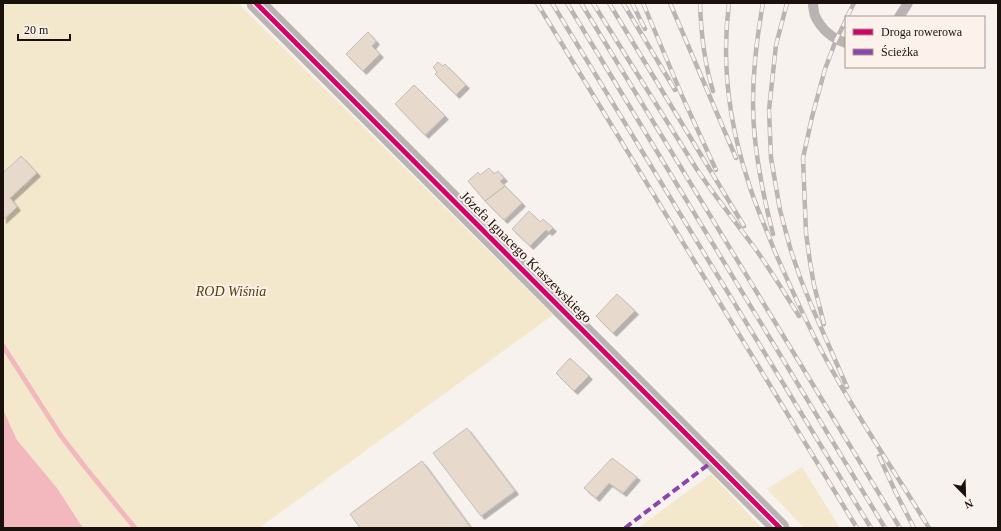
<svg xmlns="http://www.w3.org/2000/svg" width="1001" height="531" font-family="'Times New Roman',serif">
<defs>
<filter id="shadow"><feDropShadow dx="3.5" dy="3.5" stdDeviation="0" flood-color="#0004"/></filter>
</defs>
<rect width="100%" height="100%" fill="#f8f2ef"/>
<path fill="#f4e8cc" d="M 3,3 L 238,3 L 553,315 L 259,528 L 83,528 L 57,488 L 17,440 L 3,409 Z
M 802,467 L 840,528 L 804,528 L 767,489 Z
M 711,474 L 762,528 L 638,528 Z"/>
<path fill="#f2b8be" d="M 3,409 L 17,440 L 57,488 L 83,528 L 3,528 Z"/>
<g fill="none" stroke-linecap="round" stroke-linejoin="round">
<path stroke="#f2b8be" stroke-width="5" d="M 3,346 L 61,436 L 85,467 L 135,528"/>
</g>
<path fill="#e7dacd" stroke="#c4beb9" filter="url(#shadow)" d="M 368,32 L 376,41 L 372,46 L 380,54 L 363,71 L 346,54 Z
M 438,62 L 443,66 L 445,64 L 466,85 L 456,95 L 435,74 L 437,72 L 433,67 Z
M 414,85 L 445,116 L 425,135 L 395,104 Z
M 21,156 L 37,173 L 10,198 L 17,207 L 3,220 L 3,173 Z
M 489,168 L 494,174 L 498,171 L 504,178 L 500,181 L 505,186 L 485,201 L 468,181 L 478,172 L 480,175 Z
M 505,186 L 522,203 L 504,220 L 485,201 Z
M 529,211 L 540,222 L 543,219 L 553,228 L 549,232 L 546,230 L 530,246 L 512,229 Z
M 617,294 L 635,311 L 613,333 L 596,316 Z
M 570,358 L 589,376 L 574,391 L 556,373 Z
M 467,428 L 515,491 L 481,516 L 433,453 Z
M 612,458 L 637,477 L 623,493 L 609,483 L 596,498 L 584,488 Z
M 422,461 L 471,528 L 360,528 L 350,514 Z"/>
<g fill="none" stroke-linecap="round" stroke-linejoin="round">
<path stroke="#b9b4b3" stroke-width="10" d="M 813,3 C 813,7 814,12 815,16 C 822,30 831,38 846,43
M 899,17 L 908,3"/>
<path stroke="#b9b4b3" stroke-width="19" d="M 256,3 L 780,528"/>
<defs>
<path id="rail" d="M 537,3 L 857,528
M 552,3 L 871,528
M 567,3 L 885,528
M 581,3 L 900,528
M 593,3 L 696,168 C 714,195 734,220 754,247 C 770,269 784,292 799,316
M 609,3 L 744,226
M 623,3 L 675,90
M 632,3 L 645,29
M 643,3 L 683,98 L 716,170
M 670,3 L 736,158
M 700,3 C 701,33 704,62 713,91
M 729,3 C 721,65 729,123 748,181 C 755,205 766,228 775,252 C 795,297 815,342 840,384 C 868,433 900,480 929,528
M 763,3 C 757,36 753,69 753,103 C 753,147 762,191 773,234
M 787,3 L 776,45 L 769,110 L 771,158 L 780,210 L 791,251 L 801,280 L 812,307 L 847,387
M 847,17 L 854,3
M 824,324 L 814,285 L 810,262 L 806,233 L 803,158 L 812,117 L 825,69 L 836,40 L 846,20
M 879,456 L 896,493 L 914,528"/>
</defs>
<use href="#rail" stroke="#b9b5b3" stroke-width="4.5"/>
<use href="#rail" stroke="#fcf1eb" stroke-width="3" stroke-dasharray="9" stroke-linecap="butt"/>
<path stroke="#8e44ad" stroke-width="4" stroke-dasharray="8 4" stroke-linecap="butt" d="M 625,528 L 713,461"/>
<defs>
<path id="cycleway" d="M 256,3 L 780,528"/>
</defs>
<use href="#cycleway" stroke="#fcf1eb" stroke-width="8"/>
<use href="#cycleway" stroke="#d6006c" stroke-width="5"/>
</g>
<g text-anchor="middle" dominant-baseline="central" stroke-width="4" stroke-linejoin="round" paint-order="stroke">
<g font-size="14" fill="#1a110c" stroke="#fcf1eb">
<text transform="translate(526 257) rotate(45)">Józefa Ignacego Kraszewskiego</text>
</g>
<g font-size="14" font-style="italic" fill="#554205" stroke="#fcf1eb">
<text x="231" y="291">ROD Wiśnia</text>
</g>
</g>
<rect width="1001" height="531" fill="none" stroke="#1a110c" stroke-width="8"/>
<rect x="845" y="16" width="140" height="52" fill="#fcf1eb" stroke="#a29792"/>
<rect x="853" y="29" width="20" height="6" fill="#d6006c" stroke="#a29792"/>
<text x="881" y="36" font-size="12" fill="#1a110c">Droga rowerowa</text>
<rect x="853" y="49" width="20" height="6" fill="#8e44ad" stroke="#a29792"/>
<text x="881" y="56" font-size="12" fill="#1a110c">Ścieżka</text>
<g transform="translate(965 495) rotate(157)" stroke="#fcf1eb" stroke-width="3" paint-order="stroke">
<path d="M0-3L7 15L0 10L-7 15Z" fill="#1a110c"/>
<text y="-6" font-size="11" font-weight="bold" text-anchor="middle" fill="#1a110c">N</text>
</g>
<path d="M18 34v6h52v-6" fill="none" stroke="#1a110c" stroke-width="2"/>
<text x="24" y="34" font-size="12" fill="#1a110c" stroke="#fcf1eb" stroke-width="3" paint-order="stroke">20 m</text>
</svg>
